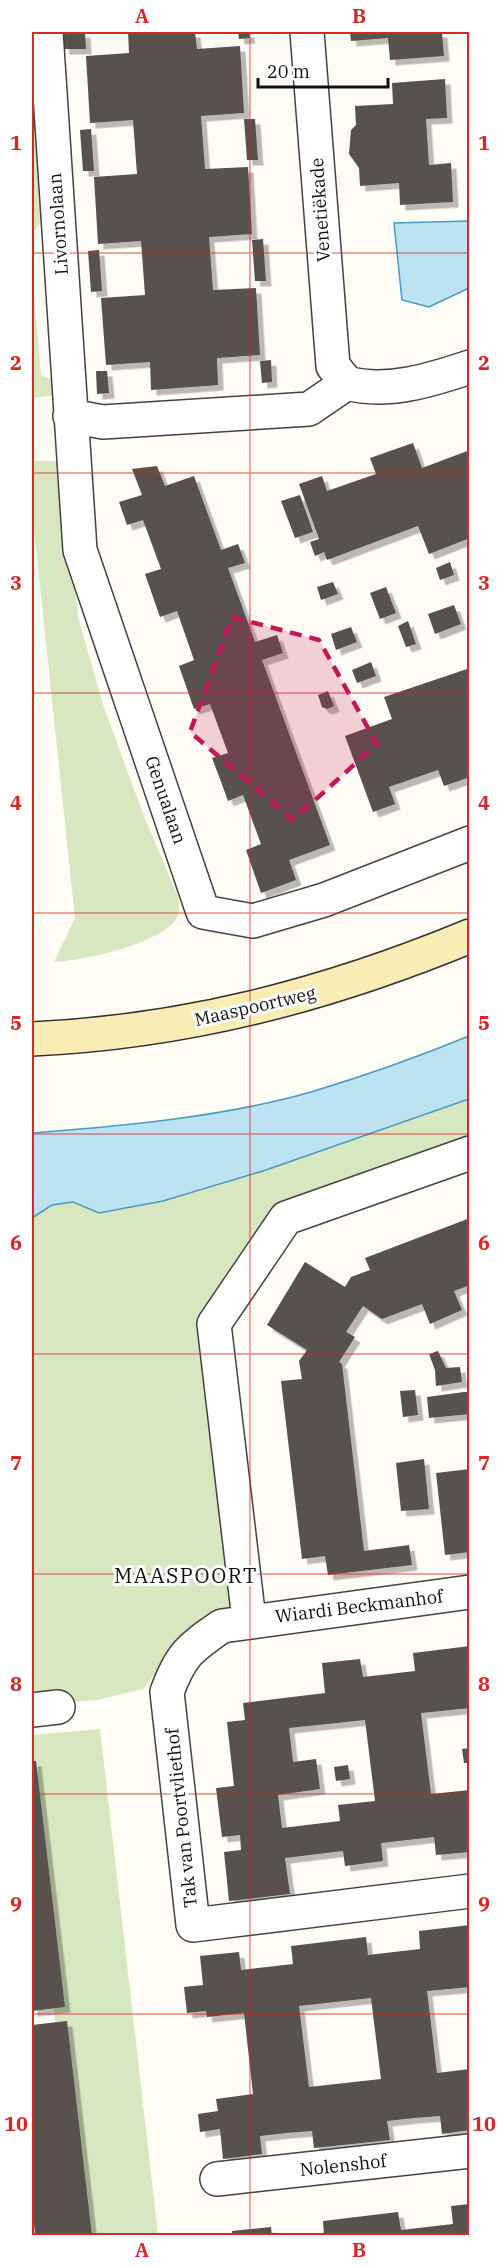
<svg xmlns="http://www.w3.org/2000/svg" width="501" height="2267" font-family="'IBM Plex Serif',serif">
<defs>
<filter id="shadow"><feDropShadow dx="5.5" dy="5.5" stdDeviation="0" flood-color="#0004"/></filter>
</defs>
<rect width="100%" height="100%" fill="#fefcf4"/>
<path fill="#d7e7bf" d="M 32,124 L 39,129 L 45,217 L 32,234 Z
M 32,271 L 41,375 L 54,381 L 55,395 L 32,398 Z
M 32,461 L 62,461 L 65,465 L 78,617 L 104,708 L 145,819 L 178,896 C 179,902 180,909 178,915 C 168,943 81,961 54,962 L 75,918 L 33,520 Z
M 469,1099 L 469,1141 L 336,1188 L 220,1292 L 244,1598 L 222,1615 L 187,1635 L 143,1689 L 97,1700 L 32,1705 L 32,1218 L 52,1205 L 73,1202 L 100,1213 L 163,1201 L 266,1170 Z
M 100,1729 L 158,2235 L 78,2235 L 32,1801 L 32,1735 Z"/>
<path fill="#bde2f2" stroke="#499bc4" stroke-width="1.5" d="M 469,221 L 469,288 L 429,307 L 402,300 L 394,223 Z
M 469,1036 L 469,1099 L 266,1170 L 163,1201 L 99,1213 L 73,1202 L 52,1205 L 32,1218 L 32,1133 C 123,1126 223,1117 311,1092 C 364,1076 418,1057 469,1036 Z"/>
<path fill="#58514d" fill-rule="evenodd" filter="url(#shadow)" d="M 62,32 L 85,32 L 86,49 L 64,49 Z
M 128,32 L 195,32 L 197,49 L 240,46 L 244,113 L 201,116 L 205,169 L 248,167 L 252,234 L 209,237 L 213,290 L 256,288 L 260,355 L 217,358 L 218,385 L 151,390 L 150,362 L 106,365 L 101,298 L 145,295 L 141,241 L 98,244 L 94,177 L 137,174 L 133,120 L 90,123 L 86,56 L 129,53 Z
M 238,32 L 249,32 L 250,38 L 239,39 Z
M 350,32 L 442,32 L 444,56 L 390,60 L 388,38 L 351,41 Z
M 445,79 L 447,118 L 426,119 L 429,165 L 451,163 L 453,202 L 400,205 L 399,183 L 360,186 L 359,168 L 349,154 L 351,130 L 356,125 L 355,106 L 393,104 L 392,83 Z
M 244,119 L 255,119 L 258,160 L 247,160 Z
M 91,129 L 94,171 L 83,171 L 80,130 Z
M 263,239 L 266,281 L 255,281 L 252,240 Z
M 99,250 L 102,291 L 91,292 L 88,251 Z
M 271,360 L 272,382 L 262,383 L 260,361 Z
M 96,371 L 107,371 L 109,393 L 97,394 Z
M 413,443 L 422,468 L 470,450 L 470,538 L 429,554 L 418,526 L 327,560 L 324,552 L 315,556 L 310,542 L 319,539 L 299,484 L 322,476 L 327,491 L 376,474 L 370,458 Z
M 157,466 L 165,486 L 194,476 L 221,550 L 238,544 L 245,563 L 228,568 L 255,642 L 277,635 L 283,653 L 262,660 L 330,845 L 289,860 L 296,880 L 261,893 L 246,850 L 261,844 L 243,795 L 228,801 L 220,779 L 212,758 L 228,753 L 210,704 L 194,709 L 179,666 L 194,660 L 177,611 L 160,617 L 145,574 L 161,569 L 143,520 L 127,525 L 119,502 L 142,495 L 132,469 Z
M 300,495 L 313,532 L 295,538 L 281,501 Z
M 450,562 L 454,575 L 440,580 L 436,568 Z
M 333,582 L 338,594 L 321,600 L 317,587 Z
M 386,587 L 396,613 L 380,619 L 370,593 Z
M 454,605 L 461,624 L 435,634 L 428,614 Z
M 408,621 L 416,644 L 406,647 L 398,626 Z
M 351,627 L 357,642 L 336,650 L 331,634 Z
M 371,662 L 376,676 L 357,683 L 352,670 Z
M 470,668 L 470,777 L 444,786 L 438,770 L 389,787 L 395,804 L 373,812 L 345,736 L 392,719 L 384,697 Z
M 328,691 L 334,706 L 327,709 L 322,707 L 318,695 Z
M 470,1218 L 470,1285 L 454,1291 L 462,1310 L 430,1324 L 422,1304 L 382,1319 L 363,1306 L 346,1332 L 355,1337 L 339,1362 L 342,1364 L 364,1551 L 409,1545 L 412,1565 L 328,1575 L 325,1556 L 302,1559 L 281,1381 L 302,1379 L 299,1361 L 307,1350 L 267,1325 L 305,1262 L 345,1287 L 351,1277 L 370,1270 L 365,1258 Z
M 438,1351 L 446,1368 L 460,1367 L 462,1382 L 436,1386 L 435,1370 L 429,1354 Z
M 415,1390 L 418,1415 L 403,1417 L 400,1391 Z
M 464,1392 L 470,1392 L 470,1414 L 429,1418 L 427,1397 Z
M 424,1459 L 429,1509 L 401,1511 L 396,1463 Z
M 470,1469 L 470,1552 L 445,1555 L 436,1473 Z
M 470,1646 L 470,1708 L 421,1713 L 431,1794 L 470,1790 L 470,1852 L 436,1855 L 434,1837 L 381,1843 L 383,1861 L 345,1866 L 343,1851 L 285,1858 L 290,1894 L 229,1901 L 224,1852 L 241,1850 L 240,1835 L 222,1837 L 216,1788 L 234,1786 L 227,1722 L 245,1720 L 243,1703 L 325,1693 L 322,1663 L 360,1659 L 363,1677 L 415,1671 L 413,1653 ZM 365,1720 L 375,1801 L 338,1805 L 340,1821 L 282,1828 L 278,1795 L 320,1789 L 316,1759 L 293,1762 L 289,1728 Z
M 470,1748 L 470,1763 L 464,1763 L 462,1749 Z
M 32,1761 L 36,1761 L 65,2007 L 32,2011 Z
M 348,1765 L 350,1779 L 336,1781 L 334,1767 Z
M 470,1925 L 470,1987 L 427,1991 L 437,2073 L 470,2069 L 470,2130 L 442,2134 L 440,2116 L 414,2118 L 387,2121 L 390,2140 L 314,2148 L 312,2131 L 286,2133 L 260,2136 L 262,2154 L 223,2159 L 220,2129 L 200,2132 L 198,2114 L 218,2111 L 216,2099 L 253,2094 L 244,2013 L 207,2017 L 206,2011 L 187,2013 L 184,1987 L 203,1985 L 200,1956 L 239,1952 L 241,1970 L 293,1964 L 291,1946 L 366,1937 L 368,1955 L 420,1949 L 419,1931 ZM 371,1998 L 381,2079 L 309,2087 L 299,2006 Z
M 67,2021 L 92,2236 L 35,2236 L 32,2200 L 32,2025 Z
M 470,2204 L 470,2236 L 324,2236 L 323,2221 L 398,2212 L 401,2230 L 453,2224 L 451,2206 Z
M 271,2227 L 272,2236 L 232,2236 L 232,2231 Z"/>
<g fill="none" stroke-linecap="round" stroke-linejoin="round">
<defs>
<path id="street" d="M 46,32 L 80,550 L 203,912 L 253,921 L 324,900 L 470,843
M 307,32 L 333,366 L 347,383 C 387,394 431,380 470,367
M 70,416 L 103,422 L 309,409 L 347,383
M 470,1592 L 222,1626 C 190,1648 181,1654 167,1692 L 193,1925 L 470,1891
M 249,1620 L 214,1324 L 286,1218 L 470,1153
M 32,1710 L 58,1707
M 217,2179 L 470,2151"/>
<path id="secondary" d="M 32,1039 C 186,1032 327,995 470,936"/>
</defs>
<use href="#street" stroke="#434343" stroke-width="36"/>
<use href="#secondary" stroke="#323232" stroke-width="36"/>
<use href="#street" stroke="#fff" stroke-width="33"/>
<use href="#secondary" stroke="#f9edb5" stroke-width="33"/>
</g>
<path fill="#c2185b" fill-opacity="0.2" stroke="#c2185b" stroke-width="4.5" stroke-dasharray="12 8" stroke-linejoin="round" d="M 232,617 L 319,640 L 377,744 L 293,820 L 190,732 Z"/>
<path fill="none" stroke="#d62828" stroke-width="1.5" stroke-opacity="0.55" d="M 250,32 L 250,2236M 32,253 L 470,253M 32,473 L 470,473M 32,693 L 470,693M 32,913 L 470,913M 32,1134 L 470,1134M 32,1354 L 470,1354M 32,1574 L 470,1574M 32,1794 L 470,1794M 32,2014 L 470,2014"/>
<g text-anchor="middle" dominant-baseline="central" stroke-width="6" stroke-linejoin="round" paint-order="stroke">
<g font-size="18" fill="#101010" stroke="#fff">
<text transform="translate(320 210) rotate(-94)">Venetiëkade</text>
<text transform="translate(58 224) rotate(-94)">Livornolaan</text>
<text transform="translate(166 800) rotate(71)">Genualaan</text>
<text transform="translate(255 1006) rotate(-13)">Maaspoortweg</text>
<text transform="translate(359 1606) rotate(-7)">Wiardi Beckmanhof</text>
<text transform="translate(181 1818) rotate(-96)">Tak van Poortvliethof</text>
<text transform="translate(343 2165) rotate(-6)">Nolenshof</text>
</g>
<g font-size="21" letter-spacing="1.5" fill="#101010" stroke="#fff">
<text x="186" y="1575">MAASPOORT</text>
</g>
</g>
<rect width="501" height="2267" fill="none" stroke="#ffffff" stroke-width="66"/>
<path d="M258 78v9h130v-9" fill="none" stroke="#101010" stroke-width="3"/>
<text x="267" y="78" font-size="18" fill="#101010" stroke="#ffffff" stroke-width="4.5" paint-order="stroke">20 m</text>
<rect x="33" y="33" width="435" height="2201" fill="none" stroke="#d62828" stroke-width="2"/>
<g font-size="20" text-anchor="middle" font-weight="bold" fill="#d62828">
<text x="142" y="23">A</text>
<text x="359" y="23">B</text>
<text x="16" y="150">1</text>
<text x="484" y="150">1</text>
<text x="16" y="370">2</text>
<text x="484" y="370">2</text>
<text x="16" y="590">3</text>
<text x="484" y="590">3</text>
<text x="16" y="810">4</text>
<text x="484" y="810">4</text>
<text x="16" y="1030">5</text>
<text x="484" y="1030">5</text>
<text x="16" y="1250">6</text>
<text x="484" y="1250">6</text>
<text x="16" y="1470">7</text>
<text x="484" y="1470">7</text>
<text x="16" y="1691">8</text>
<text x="484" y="1691">8</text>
<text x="16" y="1911">9</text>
<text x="484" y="1911">9</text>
<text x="16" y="2131">10</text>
<text x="484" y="2131">10</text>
<text x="142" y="2257">A</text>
<text x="359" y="2257">B</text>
</g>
</svg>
